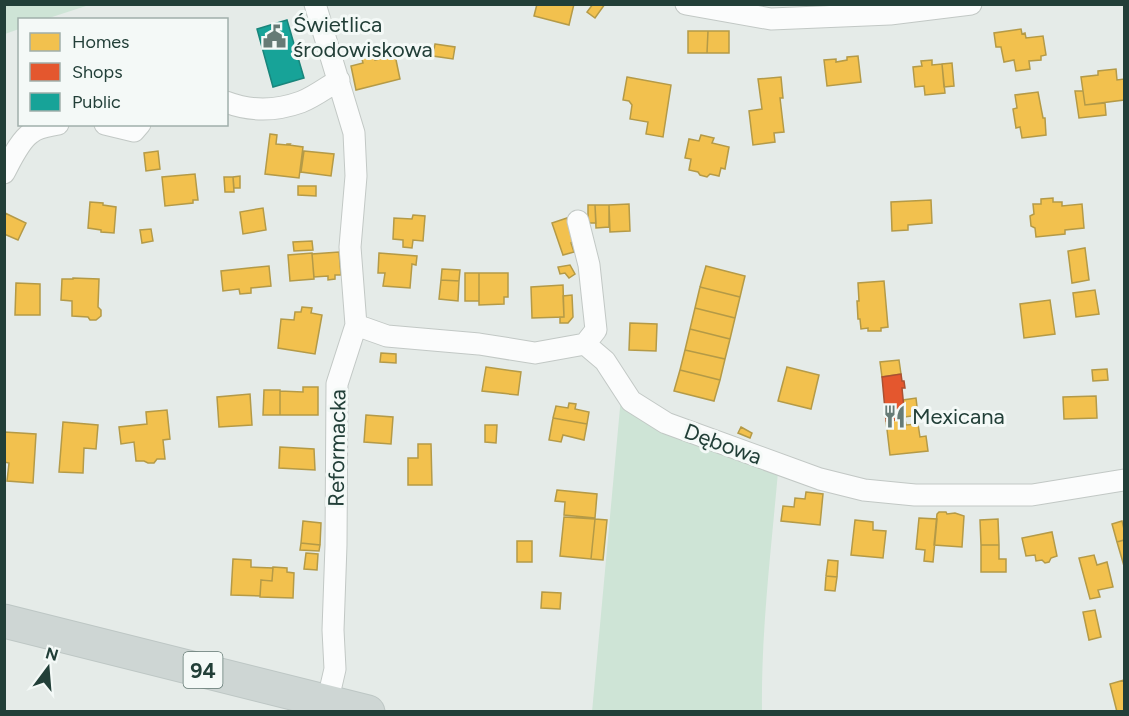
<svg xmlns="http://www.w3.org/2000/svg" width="1129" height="716" font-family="Figtree,sans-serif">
<rect width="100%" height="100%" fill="#e5ebe8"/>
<path fill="#cee4d6" d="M 4,5 L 5,4 L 89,5 L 46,19 L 20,20 L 19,29 L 5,34 Z
M 621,397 L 778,472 C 771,551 761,631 762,711 L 592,712 Z"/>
<path fill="#f2c14e" stroke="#b49a47" stroke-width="1.5" d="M 537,4 L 574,4 L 569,25 L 534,16 Z
M 593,4 L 605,4 L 595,18 L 587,12 Z
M 1021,29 L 1022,34 L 1025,33 L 1026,38 L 1043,36 L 1046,55 L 1041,56 L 1041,60 L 1029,61 L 1030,69 L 1016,71 L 1014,60 L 1004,62 L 1001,47 L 996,47 L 994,33 Z
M 688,31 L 708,31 L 707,53 L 688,53 Z
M 708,31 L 729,31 L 729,53 L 707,53 Z
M 435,44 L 455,47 L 453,59 L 433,56 Z
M 373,51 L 375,60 L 395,55 L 400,79 L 356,90 L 351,66 L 363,63 L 361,55 Z
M 858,56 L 861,82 L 827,86 L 824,60 L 836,59 L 836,62 L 847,60 L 847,57 Z
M 932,60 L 932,65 L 942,64 L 945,93 L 925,95 L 924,86 L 915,87 L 913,67 L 922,66 L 921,61 Z
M 952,63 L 954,86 L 944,87 L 942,64 Z
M 1116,69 L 1117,80 L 1124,79 L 1124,100 L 1085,105 L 1081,77 L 1098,75 L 1098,71 Z
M 627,77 L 671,85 L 663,137 L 646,134 L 648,122 L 630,119 L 632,105 L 629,101 L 623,100 Z
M 781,77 L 783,98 L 780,98 L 784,132 L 774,133 L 775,142 L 753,145 L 749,111 L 762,109 L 758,79 Z
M 1075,91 L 1083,91 L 1085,105 L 1105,103 L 1106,115 L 1079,118 Z
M 1038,92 L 1043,118 L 1045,118 L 1046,135 L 1022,138 L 1020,127 L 1016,128 L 1013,109 L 1017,108 L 1015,95 Z
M 270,134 L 277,135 L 276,144 L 287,145 L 287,144 L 290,144 L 289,145 L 303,147 L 299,178 L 265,174 Z
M 701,135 L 714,138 L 712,143 L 729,147 L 725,169 L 721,168 L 719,176 L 710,174 L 707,177 L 700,175 L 698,172 L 689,170 L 691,159 L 685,158 L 689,139 L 699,141 Z
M 158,151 L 160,169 L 146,171 L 144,153 Z
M 304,151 L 334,154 L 331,176 L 301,172 Z
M 195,174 L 198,200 L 193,200 L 193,203 L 165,206 L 162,177 Z
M 240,176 L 240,188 L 234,188 L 233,177 Z
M 224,177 L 233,177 L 234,192 L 225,192 Z
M 298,186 L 316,186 L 316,196 L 298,195 Z
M 1053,198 L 1053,202 L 1062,202 L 1062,206 L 1082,204 L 1084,228 L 1065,230 L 1065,234 L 1036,237 L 1035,228 L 1031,226 L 1030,216 L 1034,214 L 1033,204 L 1041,204 L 1041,199 Z
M 931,200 L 932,223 L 908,225 L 908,230 L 892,231 L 891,202 Z
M 90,202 L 103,203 L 103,205 L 116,207 L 114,233 L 101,232 L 101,230 L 88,228 Z
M 629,204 L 630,231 L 610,232 L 609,205 Z
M 588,205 L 595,205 L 596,223 L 588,223 Z
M 595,205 L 609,205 L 609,227 L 596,228 Z
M 263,208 L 266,230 L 243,234 L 240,212 Z
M 5,213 L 26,223 L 18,240 L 4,234 Z
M 413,215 L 425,216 L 423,241 L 413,240 L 412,248 L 403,247 L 403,240 L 393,239 L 394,218 L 412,219 Z
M 567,218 L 575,241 L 571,243 L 574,252 L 563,255 L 552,223 Z
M 151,229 L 153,241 L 142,243 L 140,230 Z
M 312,241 L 313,250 L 294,251 L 293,242 Z
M 1085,248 L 1089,280 L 1072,283 L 1068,251 Z
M 339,252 L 341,275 L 335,275 L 335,279 L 328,280 L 328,276 L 314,277 L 312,254 Z
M 312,253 L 314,279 L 290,281 L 288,255 Z
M 379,253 L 417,256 L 416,265 L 412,264 L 410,288 L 383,286 L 385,273 L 378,273 Z
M 570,265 L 575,274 L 569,278 L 565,273 L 560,274 L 558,267 Z
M 269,266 L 271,286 L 251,288 L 251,293 L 240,294 L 239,289 L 223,291 L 221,271 Z
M 706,266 L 745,276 L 740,297 L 700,287 Z
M 442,269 L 460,270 L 459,281 L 441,280 Z
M 465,273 L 479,273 L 479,301 L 465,301 Z
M 479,273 L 508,273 L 508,297 L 504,297 L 504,304 L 479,305 Z
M 73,278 L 99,279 L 98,307 L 101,310 L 101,316 L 96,320 L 90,320 L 88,317 L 72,316 L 72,301 L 61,300 L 62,279 L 73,279 Z
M 441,280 L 459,281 L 458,301 L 439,299 Z
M 884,281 L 888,327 L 881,328 L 881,331 L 868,331 L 868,328 L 861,329 L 860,319 L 858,319 L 857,301 L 859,301 L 858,283 Z
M 16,283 L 40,284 L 40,315 L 15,315 Z
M 563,285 L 564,317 L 532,318 L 531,287 Z
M 700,287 L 740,297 L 735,318 L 695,308 Z
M 1095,290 L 1099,314 L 1076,317 L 1073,293 Z
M 572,295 L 573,317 L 568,323 L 560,323 L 560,317 L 564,317 L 563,296 Z
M 1050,300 L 1055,334 L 1024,338 L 1020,304 Z
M 302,307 L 312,308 L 311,313 L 322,315 L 315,354 L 278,348 L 281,319 L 294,320 L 295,312 L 301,312 Z
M 695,308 L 735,318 L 730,339 L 690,329 Z
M 630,323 L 657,324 L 656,351 L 629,350 Z
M 690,329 L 730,339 L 725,359 L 685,350 Z
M 685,350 L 725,359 L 720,380 L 680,370 Z
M 381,353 L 396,354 L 396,363 L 380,362 Z
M 899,360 L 901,374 L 882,377 L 880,362 Z
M 486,367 L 521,372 L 518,395 L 482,391 Z
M 787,367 L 819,375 L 811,409 L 778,401 Z
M 1107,369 L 1108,380 L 1093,381 L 1092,370 Z
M 680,370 L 720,380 L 714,401 L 674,391 Z
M 303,387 L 318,387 L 318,415 L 280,415 L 280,391 L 303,392 Z
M 264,390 L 280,390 L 280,415 L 263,415 Z
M 250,394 L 252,425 L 219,427 L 217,397 Z
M 1096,396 L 1097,418 L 1064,419 L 1063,397 Z
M 916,398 L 918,415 L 905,417 L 903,400 Z
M 569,403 L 576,404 L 575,409 L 589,412 L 587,424 L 553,418 L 556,406 L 568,408 Z
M 167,410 L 170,439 L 163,440 L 165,459 L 157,459 L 154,463 L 148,463 L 144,461 L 136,461 L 134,442 L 121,444 L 119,427 L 147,424 L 146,412 Z
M 366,415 L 393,417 L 391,444 L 364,442 Z
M 553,418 L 587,424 L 584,440 L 563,435 L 561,442 L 549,440 Z
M 905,419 L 906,425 L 918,424 L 920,437 L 926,436 L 928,451 L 890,455 L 886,421 Z
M 63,422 L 98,425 L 96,449 L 84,448 L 83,473 L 59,472 Z
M 485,425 L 497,425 L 496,443 L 485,442 Z
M 741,427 L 752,433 L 750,438 L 738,433 Z
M 4,432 L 36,434 L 33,483 L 7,481 L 9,463 L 4,462 Z
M 418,444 L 431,444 L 432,485 L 408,485 L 408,458 L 418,458 Z
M 280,447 L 314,449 L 315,470 L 279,468 Z
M 557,490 L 597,494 L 595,518 L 564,515 L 565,502 L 555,501 Z
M 806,492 L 823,494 L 820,525 L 781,521 L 783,506 L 794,507 L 795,498 L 805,499 Z
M 939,512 L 946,512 L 947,514 L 955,513 L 964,516 L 962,547 L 934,545 L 937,514 Z
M 564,517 L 595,519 L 591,559 L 560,556 Z
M 919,518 L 937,519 L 933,562 L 924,561 L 925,550 L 916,549 Z
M 595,519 L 607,520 L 603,560 L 591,559 Z
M 998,519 L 999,545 L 981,545 L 980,520 Z
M 855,520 L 873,522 L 873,530 L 886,531 L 883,558 L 851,555 Z
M 303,521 L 321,523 L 320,545 L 301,543 Z
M 1122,521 L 1124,529 L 1124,540 L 1117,542 L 1112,524 Z
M 1052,532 L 1057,556 L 1051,558 L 1049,562 L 1045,563 L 1042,560 L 1036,561 L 1035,555 L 1026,556 L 1022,538 Z
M 1124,540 L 1124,566 L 1117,542 Z
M 517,541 L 532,541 L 532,562 L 517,562 Z
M 301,543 L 320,545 L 319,551 L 300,550 Z
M 981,545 L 999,545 L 999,559 L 1006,559 L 1006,572 L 981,572 Z
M 306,553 L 318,554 L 317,570 L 304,569 Z
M 1094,555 L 1097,565 L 1107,562 L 1113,587 L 1098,590 L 1100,597 L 1090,599 L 1079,558 Z
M 233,559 L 251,560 L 251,567 L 273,568 L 272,581 L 261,580 L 260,596 L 231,595 Z
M 828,560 L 838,561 L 837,577 L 826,576 Z
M 273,567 L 287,568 L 287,572 L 294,573 L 293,598 L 260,597 L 261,580 L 272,581 Z
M 826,576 L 837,577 L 835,591 L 825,590 Z
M 542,592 L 561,593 L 560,609 L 541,608 Z
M 1095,610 L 1101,637 L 1089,640 L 1083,612 Z
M 1124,680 L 1124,712 L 1117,712 L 1110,684 Z"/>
<path fill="#e4572e" stroke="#aa5031" stroke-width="1.5" d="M 901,374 L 902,381 L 904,381 L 905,388 L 902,388 L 905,419 L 886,421 L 882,377 Z"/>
<path fill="#17a398" stroke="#1a857b" stroke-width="1.5" d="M 287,20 L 304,78 L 273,87 L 257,29 Z"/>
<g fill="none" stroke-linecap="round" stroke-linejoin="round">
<defs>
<path id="minor" d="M 315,4 L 354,133 L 356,176 L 350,247 L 356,325 L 337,384 L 336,545 L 333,630 L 335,669 L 325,712
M 686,4 L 771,19 L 890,14 L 971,4
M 226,102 C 252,112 276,111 301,102 C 314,97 327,87 339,80
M 105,124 L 134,131 L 140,124
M 4,173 C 10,162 20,140 31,133 C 38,127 50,126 58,124
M 578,221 L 589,265 L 596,330 L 585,344
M 356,325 L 387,336 L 479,344 L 535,353 L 585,344 L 605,361 L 631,401 L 666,423 L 820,479 L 864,490 L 915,495 L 1032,495 L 1124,480"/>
<path id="primary" d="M 4,621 L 368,712"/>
</defs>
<use href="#minor" stroke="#c2c8c5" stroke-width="23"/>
<use href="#primary" stroke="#bdc6c4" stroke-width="35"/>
<use href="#minor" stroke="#fbfcfc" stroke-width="21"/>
<use href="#primary" stroke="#ced6d4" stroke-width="33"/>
</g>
<defs>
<symbol id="civic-bare" viewBox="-9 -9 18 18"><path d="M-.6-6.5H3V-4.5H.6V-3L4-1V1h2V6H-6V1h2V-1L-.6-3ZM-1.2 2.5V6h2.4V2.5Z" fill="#667b76" stroke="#f4f9f7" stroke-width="2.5" paint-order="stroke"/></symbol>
<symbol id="restaurant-bare" viewBox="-9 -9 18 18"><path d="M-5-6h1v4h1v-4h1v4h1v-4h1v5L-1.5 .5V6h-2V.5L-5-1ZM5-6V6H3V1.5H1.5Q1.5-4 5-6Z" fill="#667b76" stroke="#f4f9f7" stroke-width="2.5" paint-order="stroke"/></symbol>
</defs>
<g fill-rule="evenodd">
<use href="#civic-bare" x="258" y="20" width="33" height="33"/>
<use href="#restaurant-bare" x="878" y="400" width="33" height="33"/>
</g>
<g text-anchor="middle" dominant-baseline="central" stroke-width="6" stroke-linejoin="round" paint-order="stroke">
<rect fill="#f4f9f7" stroke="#617771" stroke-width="1.5" x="183.5" y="652" width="39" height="36" rx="4.5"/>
<g font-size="21" font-weight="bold" fill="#223f38">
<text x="203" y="670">94</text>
</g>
<g font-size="22" fill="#223f38" stroke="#f4f9f7" text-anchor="start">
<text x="293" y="24">Świetlica<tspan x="293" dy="25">środowiskowa</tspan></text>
<text x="912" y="416">Mexicana</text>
</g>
<g font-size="22" fill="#223f38" stroke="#f4f9f7">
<text transform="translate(723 444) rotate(20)">Dębowa</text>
<text transform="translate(337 448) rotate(-89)">Reformacka</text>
</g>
</g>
<rect width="1129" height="716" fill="none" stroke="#223f38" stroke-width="12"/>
<rect x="18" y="18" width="210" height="108" fill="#f4f9f7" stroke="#a0afab" stroke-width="1.5"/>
<rect x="30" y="33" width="30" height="18" fill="#f2c14e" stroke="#a0afab" stroke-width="1.5"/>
<text x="72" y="48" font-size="18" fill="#223f38">Homes</text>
<rect x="30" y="63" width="30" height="18" fill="#e4572e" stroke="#a0afab" stroke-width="1.5"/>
<text x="72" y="78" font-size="18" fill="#223f38">Shops</text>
<rect x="30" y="93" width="30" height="18" fill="#17a398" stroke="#a0afab" stroke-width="1.5"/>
<text x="72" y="108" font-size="18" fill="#223f38">Public</text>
<g transform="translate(48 668) rotate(16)" stroke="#f4f9f7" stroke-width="4.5" paint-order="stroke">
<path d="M0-4.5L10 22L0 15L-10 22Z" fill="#223f38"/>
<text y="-9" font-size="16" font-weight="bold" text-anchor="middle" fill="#223f38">N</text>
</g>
</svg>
